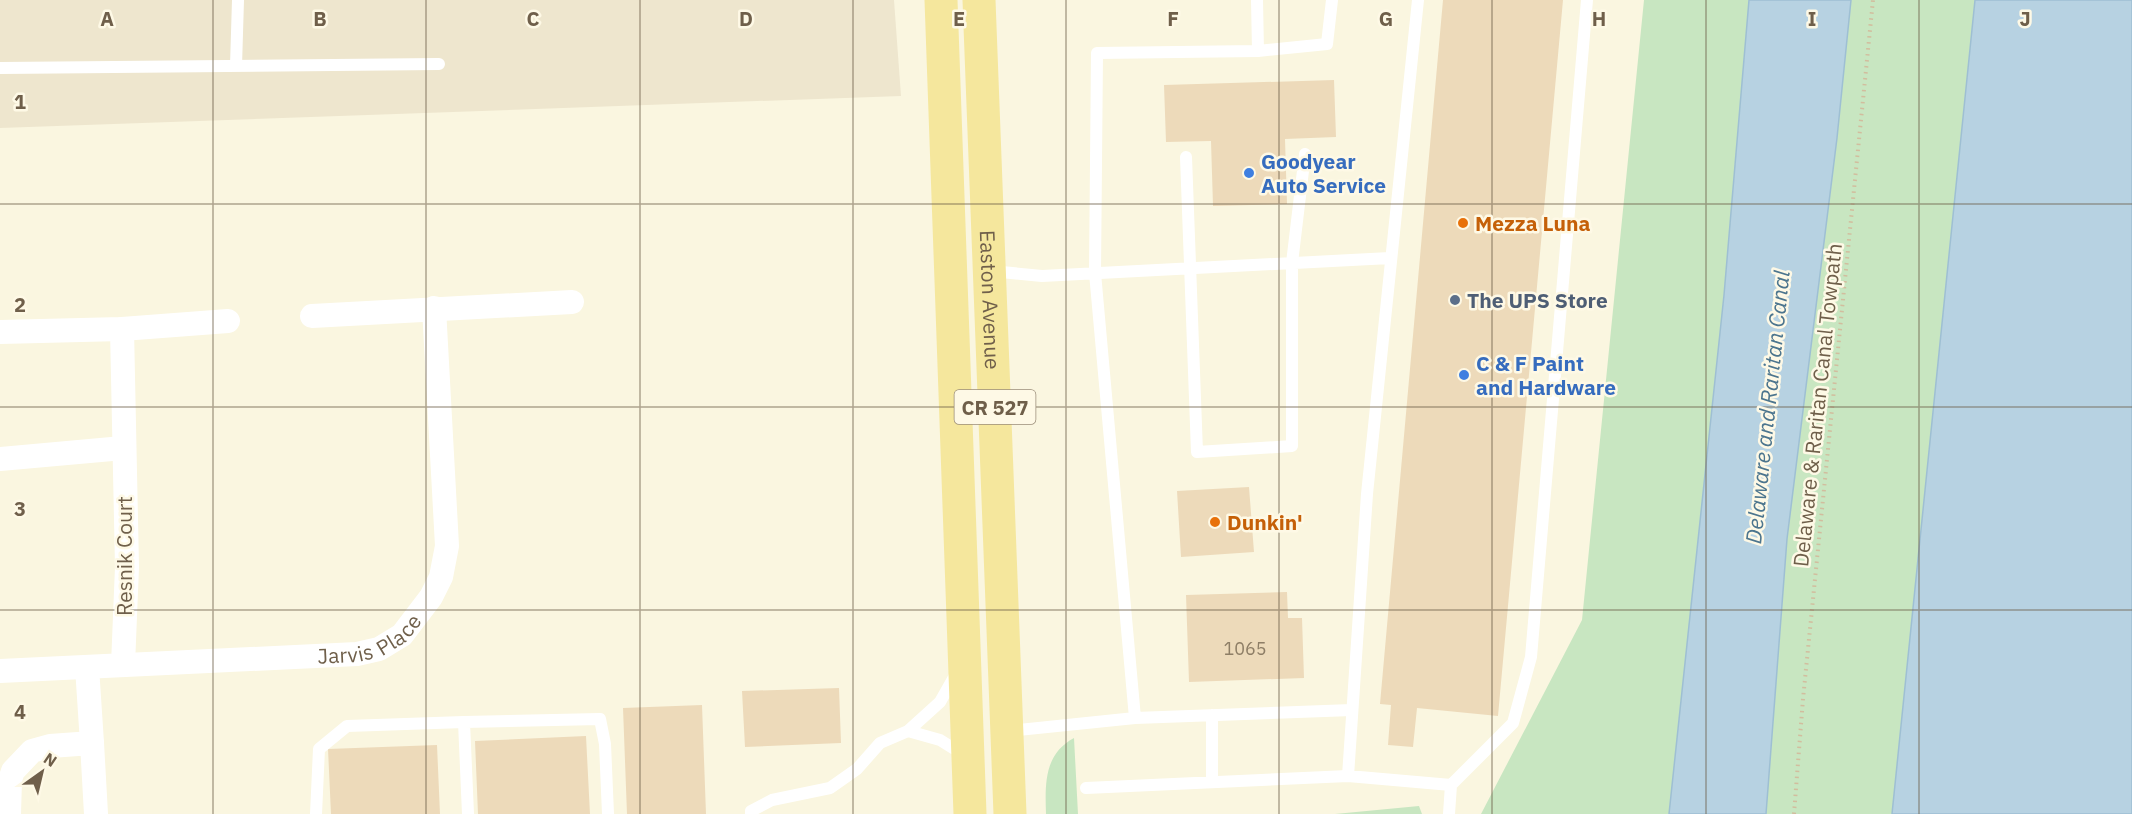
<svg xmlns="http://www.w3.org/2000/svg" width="2132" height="814" font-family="'IBM Plex Sans',sans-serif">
<rect width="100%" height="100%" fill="#faf6e0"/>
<path fill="#eee6ce" d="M 0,0 L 894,0 L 901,96 L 0,128 Z"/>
<path fill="#c8e6c1" d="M 1644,0 L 1749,0 L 1724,295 L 1669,814 L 1481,814 L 1582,620 Z
M 1851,0 L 1975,0 L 1892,814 L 1766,814 L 1787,539 L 1837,138 Z
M 1074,738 L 1078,814 L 1046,814 C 1045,784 1044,754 1074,738 Z
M 1419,806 L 1422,814 L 1335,814 Z"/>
<path fill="#b7d2e2" stroke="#9ebfd3" stroke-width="1.5" d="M 1749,0 L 1851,0 L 1837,138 L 1787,539 L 1766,814 L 1669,814 L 1724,295 Z
M 1975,0 L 2132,0 L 2132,814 L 1892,814 Z"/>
<path fill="#eddaba" d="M 1443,0 L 1563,0 L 1498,716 L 1417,708 L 1413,747 L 1388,745 L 1391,705 L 1380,704 Z
M 1334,80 L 1336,137 L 1285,139 L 1287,204 L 1213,206 L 1211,141 L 1166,142 L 1164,85 Z
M 1249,487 L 1254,552 L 1181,557 L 1177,491 Z
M 1287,592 L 1288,618 L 1302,618 L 1304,678 L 1189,682 L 1186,595 Z
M 839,688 L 841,743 L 745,747 L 742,691 Z
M 702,705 L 706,814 L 627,814 L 623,708 Z
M 586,736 L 590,814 L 478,814 L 475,741 Z
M 437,745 L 440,814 L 331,814 L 328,749 Z"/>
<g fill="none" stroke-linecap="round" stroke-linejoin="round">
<path stroke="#d2bd9e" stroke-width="4" stroke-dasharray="1.5 4.5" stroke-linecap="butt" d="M 1794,814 L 1803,699 L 1873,0"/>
<path stroke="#fff" stroke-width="12" d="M 1257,0 L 1258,51
M 236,66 L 238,0
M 0,68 L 439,64
M 1186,157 L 1197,452 L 1292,446 L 1292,263 L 1305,154
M 991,271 L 1042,276 L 1390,258
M 1135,718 L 1095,273 L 1097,53 L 1258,51 L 1327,44 L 1332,0
M 464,722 L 600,719 L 605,744 L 608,814
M 908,731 L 940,740 L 964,755
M 1008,731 L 1135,718 L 1352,710
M 1348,776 L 1367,494 L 1418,0
M 1212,782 L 1212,715
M 1086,788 L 1348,776 L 1451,785 L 1513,723 L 1531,657 L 1587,0
M 316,814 L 319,749 L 347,726 L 464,722 L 468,814
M 751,814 L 751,811 L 772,800 L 830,788 L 857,769 L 880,743 L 908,731 L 940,702 L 957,672
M 1449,814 L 1451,785"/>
<g stroke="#fff" stroke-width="24">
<path d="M 312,316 L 572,302"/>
<path d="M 122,329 L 127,567 L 123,665"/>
<path d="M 0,332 L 122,329 L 228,321"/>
<path d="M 0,459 L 123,448"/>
<path d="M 87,667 L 92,743"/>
<path id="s1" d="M 0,671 L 357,654 L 379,649 L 402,635 L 431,597 L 441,577 L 447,546 L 434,308"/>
<path d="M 9,814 L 10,780 L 13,771 L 32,751 L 50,746 L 92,743 L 96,814"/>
</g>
<g stroke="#f5e79d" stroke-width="33">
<path d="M 941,0 L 970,814"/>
<path id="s2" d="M 979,0 L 1010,814"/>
</g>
</g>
<path fill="none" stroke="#6f5f4a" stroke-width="1.5" stroke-opacity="0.55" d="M 213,0 L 213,814M 426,0 L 426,814M 640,0 L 640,814M 853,0 L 853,814M 1066,0 L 1066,814M 1279,0 L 1279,814M 1492,0 L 1492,814M 1706,0 L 1706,814M 1919,0 L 1919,814M 0,204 L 2132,204M 0,407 L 2132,407M 0,610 L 2132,610"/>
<g fill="#3f7fe0" stroke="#fef9e6" stroke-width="2">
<circle cx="1249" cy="173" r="6"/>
<circle cx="1464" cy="375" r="6"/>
</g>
<g fill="#e8710a" stroke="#fef9e6" stroke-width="2">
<circle cx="1463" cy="223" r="6"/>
<circle cx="1215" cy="522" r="6"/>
</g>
<circle fill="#5c6f8a" stroke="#fef9e6" stroke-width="2" cx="1455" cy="300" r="6"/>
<g text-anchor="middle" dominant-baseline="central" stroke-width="5" stroke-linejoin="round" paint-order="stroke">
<g font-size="18" fill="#8e7e66">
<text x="1245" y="648">1065</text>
</g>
<rect fill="#fef9e6" stroke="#9a8d79" stroke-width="1.5" x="954.5" y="390" width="81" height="34" rx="4.5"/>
<g font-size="20" font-weight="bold" fill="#6f5f4a">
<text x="995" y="407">CR 527</text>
</g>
<g font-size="21" font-weight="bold" fill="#366cbe" stroke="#fef9e6" text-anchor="start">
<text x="1261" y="161">Goodyear<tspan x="1261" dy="24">Auto Service</tspan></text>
<text x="1476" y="363">C &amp; F Paint<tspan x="1476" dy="24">and Hardware</tspan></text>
</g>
<g font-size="21" font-weight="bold" fill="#c56008" stroke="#fef9e6" text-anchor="start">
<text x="1475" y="223">Mezza Luna</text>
<text x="1227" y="522">Dunkin'</text>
</g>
<g font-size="21" fill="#6f5f4a" stroke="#fef9e6">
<text stroke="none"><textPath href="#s2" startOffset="300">Easton Avenue</textPath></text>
<text transform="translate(1817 405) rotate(-84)">Delaware &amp; Raritan Canal Towpath</text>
<text transform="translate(124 556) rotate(-90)">Resnik Court</text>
<text stroke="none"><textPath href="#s1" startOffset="374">Jarvis Place</textPath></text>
</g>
<g font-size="21" font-weight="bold" fill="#4e5e75" stroke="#fef9e6" text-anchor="start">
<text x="1467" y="300">The UPS Store</text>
</g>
<g font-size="22" font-style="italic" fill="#4c758e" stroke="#fef9e6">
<text transform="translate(1767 407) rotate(-84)">Delaware and Raritan Canal</text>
</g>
</g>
<g font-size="20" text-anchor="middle" font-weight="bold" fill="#6f5f4a" stroke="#fef9e6" stroke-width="5" stroke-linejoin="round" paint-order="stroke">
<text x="107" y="26">A</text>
<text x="320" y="26">B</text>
<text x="533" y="26">C</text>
<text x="746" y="26">D</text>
<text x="959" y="26">E</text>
<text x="1173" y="26">F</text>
<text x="1386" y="26">G</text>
<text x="1599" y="26">H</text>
<text x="1812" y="26">I</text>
<text x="2025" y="26">J</text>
<text x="20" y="109">1</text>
<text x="20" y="312">2</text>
<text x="20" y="516">3</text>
<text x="20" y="719">4</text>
</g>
<g transform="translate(42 772) rotate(34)" stroke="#fef9e6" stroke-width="4.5" paint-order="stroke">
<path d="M0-4.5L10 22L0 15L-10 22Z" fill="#6f5f4a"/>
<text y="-9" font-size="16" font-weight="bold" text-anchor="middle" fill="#6f5f4a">N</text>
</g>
</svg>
